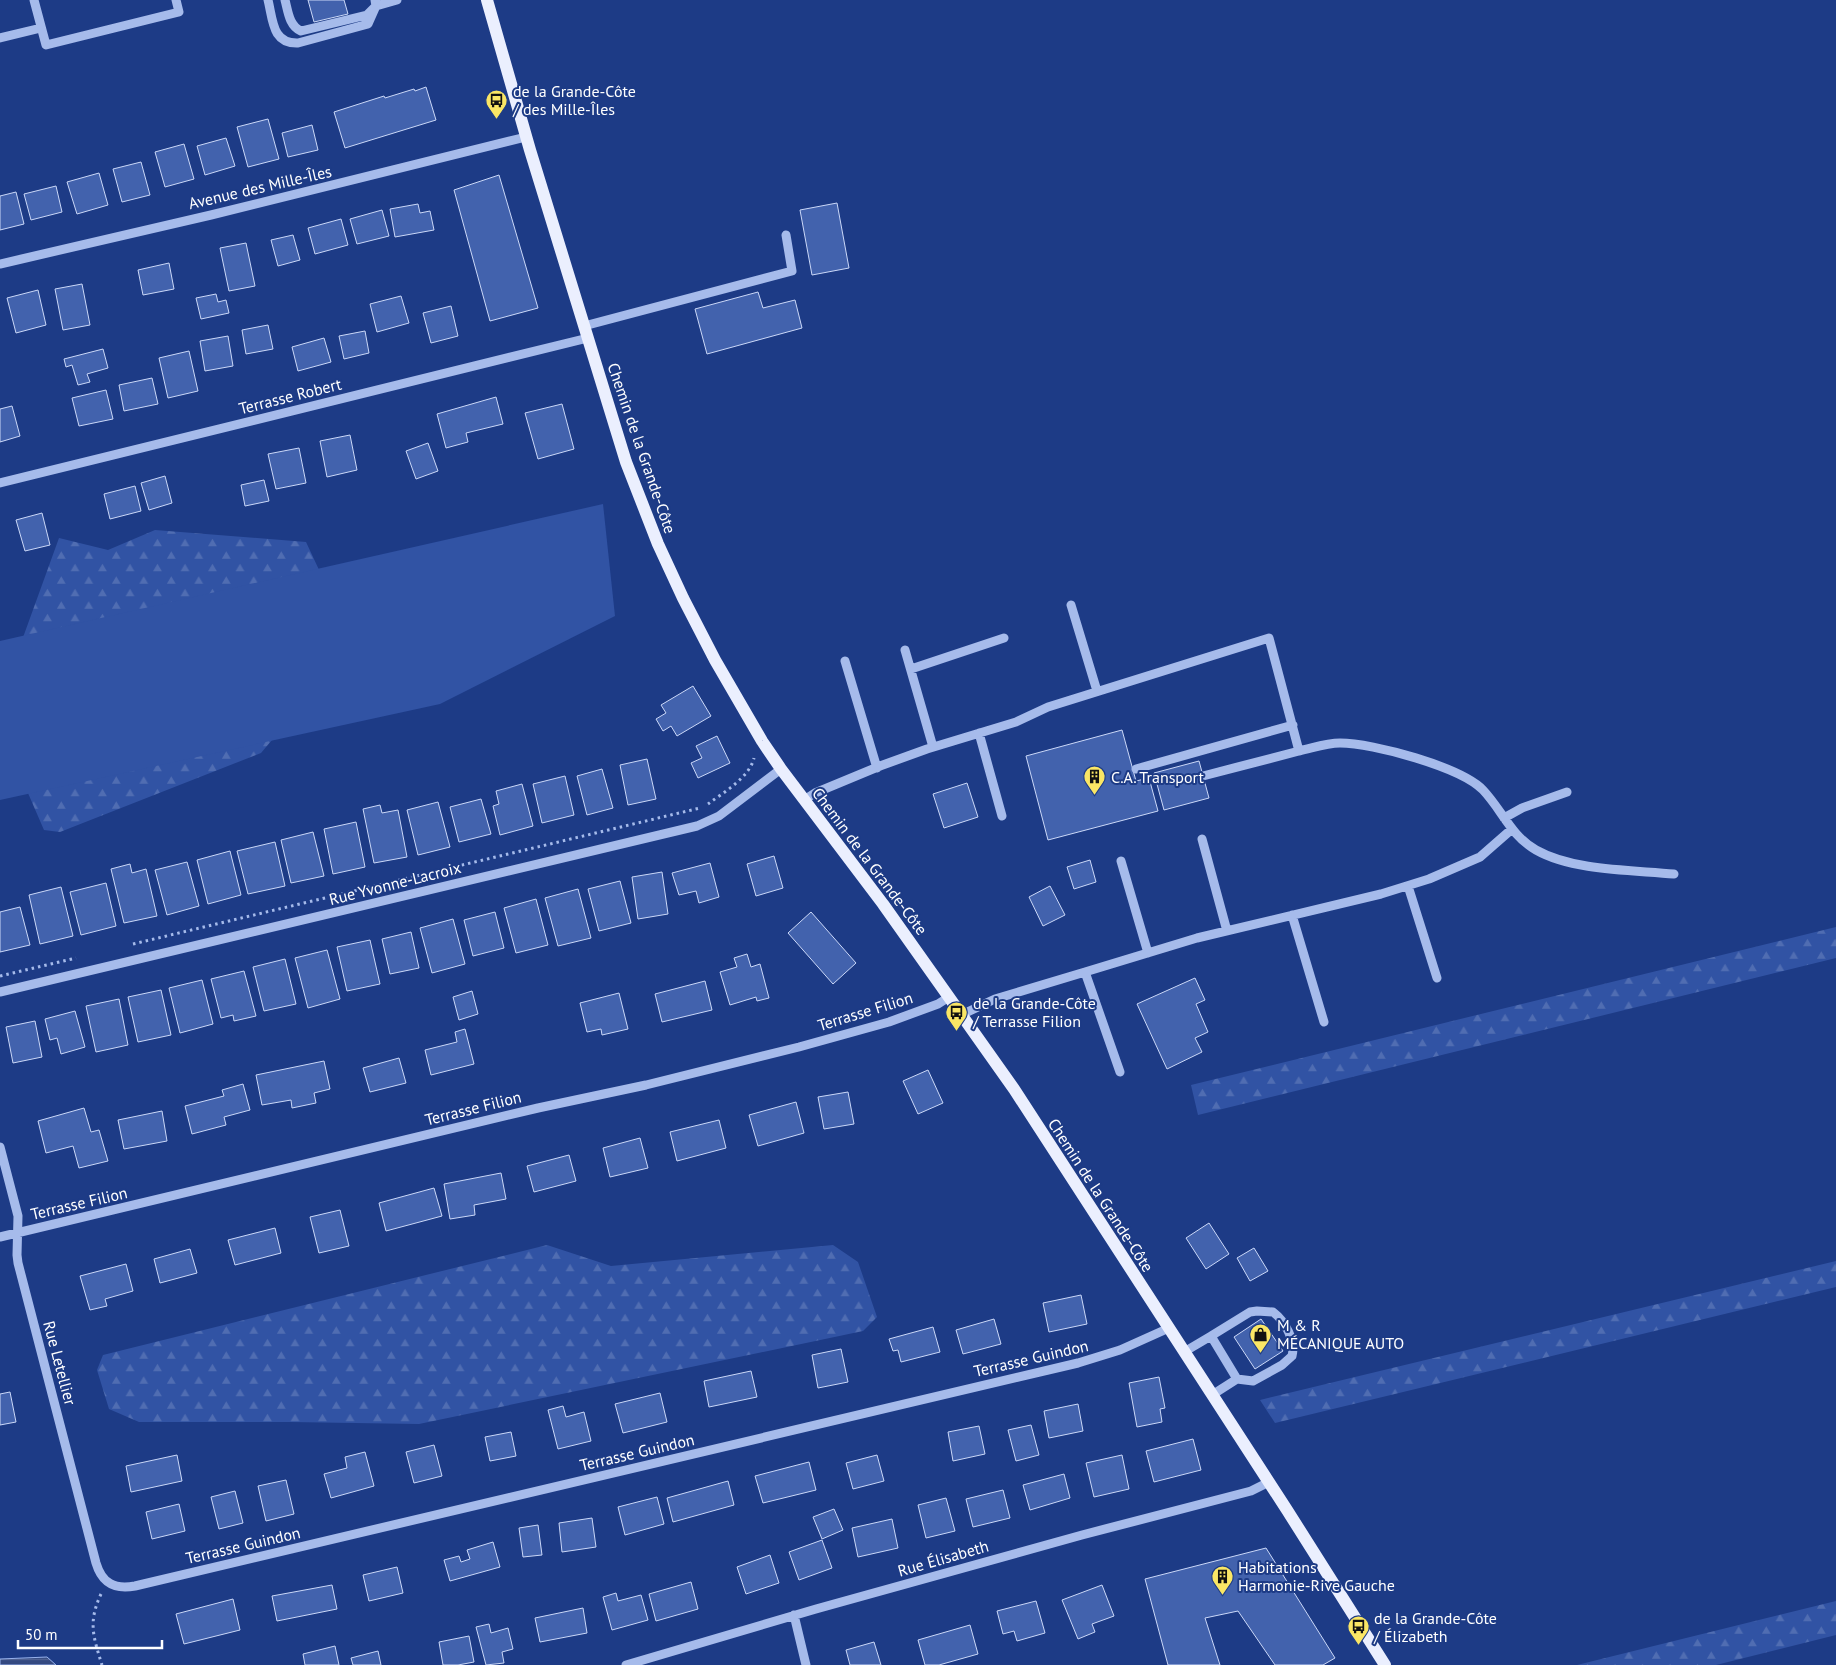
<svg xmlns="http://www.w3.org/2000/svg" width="1836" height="1665" font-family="'PT Sans',sans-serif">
<defs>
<pattern id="forest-firs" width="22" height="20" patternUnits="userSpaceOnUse" patternTransform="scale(1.25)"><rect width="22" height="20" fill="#3153a4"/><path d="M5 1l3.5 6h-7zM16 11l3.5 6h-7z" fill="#506db2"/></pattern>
<pattern id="water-rules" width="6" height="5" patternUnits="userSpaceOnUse" patternTransform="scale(1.25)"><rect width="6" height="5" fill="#344981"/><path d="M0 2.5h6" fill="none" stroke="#526494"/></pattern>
</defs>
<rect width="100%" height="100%" fill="#1d3b86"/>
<path fill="url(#forest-firs)" d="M 155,530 L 306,542 L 327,587 L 298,709 L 261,753 L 60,832 L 44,830 L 2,733 L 0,701 L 59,538 L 108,550 Z
M 1836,927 L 1836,958 L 1198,1115 L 1191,1085 Z
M 547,1245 L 611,1266 L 833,1245 L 858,1262 L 877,1317 L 863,1331 L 419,1424 L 291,1422 L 139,1422 L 109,1409 L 97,1370 L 103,1355 Z
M 1836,1261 L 1836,1287 L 1275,1423 L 1260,1400 Z
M 1836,1601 L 1836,1635 L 1716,1665 L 1577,1665 Z"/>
<path fill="#3153a4" d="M 603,504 L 615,616 L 440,704 L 0,800 L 0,641 Z"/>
<path fill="url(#water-rules)" stroke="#99b3ed" d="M 47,1657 L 56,1665 L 0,1665 L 0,1659 Z"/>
<path fill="#4262ad" stroke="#cbd8f8" d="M 308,0 L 344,0 L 348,14 L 314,22 Z
M 426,87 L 436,120 L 345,148 L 334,112 L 384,96 L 385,98 L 414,89 L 415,91 Z
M 268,119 L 279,159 L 248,167 L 237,127 Z
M 312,125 L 318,150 L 288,157 L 282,133 Z
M 226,138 L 235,166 L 205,175 L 197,146 Z
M 184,144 L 194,179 L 165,187 L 155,152 Z
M 141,162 L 150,195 L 122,202 L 113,169 Z
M 99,173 L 108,205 L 77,214 L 67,182 Z
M 499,175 L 538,308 L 490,321 L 454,190 Z
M 56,186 L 62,212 L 31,220 L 24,194 Z
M 16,192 L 24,224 L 0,230 L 0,196 Z
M 837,203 L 849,268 L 812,275 L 800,210 Z
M 418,204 L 420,213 L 430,211 L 434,230 L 395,237 L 390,209 Z
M 382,210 L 389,236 L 357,244 L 350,219 Z
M 341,219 L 348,245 L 315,254 L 308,228 Z
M 293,235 L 300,260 L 278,266 L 271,240 Z
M 246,243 L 255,286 L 229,291 L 220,248 Z
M 169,263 L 174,289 L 143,295 L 138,270 Z
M 82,284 L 90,325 L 63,330 L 55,289 Z
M 38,290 L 46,325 L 16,333 L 7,298 Z
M 758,292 L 763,308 L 795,300 L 802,328 L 707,354 L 695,309 Z
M 216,294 L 218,302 L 226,300 L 229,313 L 201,319 L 196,298 Z
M 401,296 L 409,323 L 377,332 L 370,304 Z
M 451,306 L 458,336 L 431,343 L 423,313 Z
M 268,325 L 273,349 L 246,354 L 242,330 Z
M 365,331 L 369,353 L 344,359 L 339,336 Z
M 228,336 L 233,366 L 205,371 L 200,341 Z
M 324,338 L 331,362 L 298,371 L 292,347 Z
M 103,349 L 108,368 L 87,374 L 90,382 L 78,385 L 72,365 L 66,367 L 64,359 Z
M 189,351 L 198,391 L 168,398 L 159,358 Z
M 152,378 L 158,404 L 124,411 L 119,385 Z
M 106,390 L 113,419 L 79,426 L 72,398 Z
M 496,397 L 503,424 L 466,433 L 468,442 L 446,448 L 437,414 Z
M 562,404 L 574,449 L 538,459 L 525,413 Z
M 12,406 L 20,436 L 0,442 L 0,409 Z
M 350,435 L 357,470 L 327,477 L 320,441 Z
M 428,443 L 438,471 L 416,479 L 406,451 Z
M 299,448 L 306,483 L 276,489 L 268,454 Z
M 165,476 L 172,503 L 149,510 L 141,483 Z
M 264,480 L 269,501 L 245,506 L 241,485 Z
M 135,486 L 141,511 L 110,519 L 104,494 Z
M 42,513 L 50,545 L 25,551 L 16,520 Z
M 693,686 L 711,716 L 677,736 L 671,726 L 663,731 L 656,719 L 666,713 L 661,705 Z
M 1122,730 L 1136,781 L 1149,778 L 1158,811 L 1048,840 L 1026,756 Z
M 717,736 L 730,763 L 698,778 L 691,763 L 702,758 L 696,746 Z
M 647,759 L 656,799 L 628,805 L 620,765 Z
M 1199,761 L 1209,798 L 1164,810 L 1154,773 Z
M 602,769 L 613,808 L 587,815 L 577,776 Z
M 565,776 L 574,815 L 542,823 L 533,784 Z
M 967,783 L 978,817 L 944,828 L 933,794 Z
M 522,784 L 533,826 L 500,835 L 493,806 L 499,804 L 496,791 Z
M 481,799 L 491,834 L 459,842 L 450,807 Z
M 438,802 L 450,847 L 418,855 L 407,810 Z
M 380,805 L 382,813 L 398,810 L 407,857 L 374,863 L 363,809 Z
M 356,822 L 365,867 L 333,874 L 324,829 Z
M 313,832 L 324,876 L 291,883 L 281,840 Z
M 275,842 L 285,886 L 248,894 L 237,851 Z
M 230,851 L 241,895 L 208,904 L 197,860 Z
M 774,856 L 783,888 L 756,896 L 747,864 Z
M 1090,860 L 1096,882 L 1074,889 L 1067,867 Z
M 187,862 L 199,906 L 167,915 L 155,870 Z
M 710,863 L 719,897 L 699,903 L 696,891 L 679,895 L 672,873 Z
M 130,864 L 132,873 L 146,869 L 157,916 L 124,923 L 111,869 Z
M 662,872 L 668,914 L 638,919 L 632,877 Z
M 620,881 L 631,923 L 599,931 L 588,889 Z
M 106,883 L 116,926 L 81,935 L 70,892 Z
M 1050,886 L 1065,915 L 1043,926 L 1029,897 Z
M 61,887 L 73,936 L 40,944 L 29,895 Z
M 578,889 L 591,938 L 558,946 L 545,898 Z
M 536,899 L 548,945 L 516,953 L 504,908 Z
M 20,907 L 30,945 L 0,952 L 0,912 Z
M 495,912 L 504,948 L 473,956 L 464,920 Z
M 811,912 L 856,963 L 833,984 L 788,933 Z
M 453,919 L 465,964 L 432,973 L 420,928 Z
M 411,932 L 419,968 L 390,974 L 382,939 Z
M 370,940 L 380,984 L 347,991 L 337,947 Z
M 327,950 L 340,999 L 308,1008 L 295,958 Z
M 747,954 L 751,967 L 760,964 L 769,998 L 757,1001 L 756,997 L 730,1005 L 720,972 L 737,967 L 734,958 Z
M 285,959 L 296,1004 L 264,1011 L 253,967 Z
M 244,971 L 256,1016 L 234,1021 L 233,1015 L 221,1018 L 211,979 Z
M 1195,978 L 1205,1000 L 1196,1004 L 1208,1032 L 1195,1038 L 1202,1052 L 1167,1069 L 1137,1004 Z
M 202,980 L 213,1024 L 180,1033 L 169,988 Z
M 705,981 L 712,1010 L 662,1022 L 655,994 Z
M 161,990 L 171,1035 L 138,1042 L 128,997 Z
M 472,991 L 478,1014 L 459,1020 L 453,997 Z
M 619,993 L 628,1029 L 602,1035 L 601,1029 L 587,1032 L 580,1003 Z
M 119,999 L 128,1045 L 96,1052 L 86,1006 Z
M 75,1011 L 85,1047 L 61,1054 L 57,1038 L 50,1040 L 45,1019 Z
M 35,1021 L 42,1057 L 13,1063 L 6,1027 Z
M 465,1029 L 474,1064 L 431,1075 L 425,1050 L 457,1042 L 455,1032 Z
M 399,1058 L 406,1083 L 370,1092 L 363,1068 Z
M 324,1061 L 330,1089 L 314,1093 L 316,1103 L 292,1108 L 291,1100 L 262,1105 L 256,1075 Z
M 928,1070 L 943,1103 L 918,1114 L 903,1081 Z
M 243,1084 L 250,1110 L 224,1117 L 226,1125 L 192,1134 L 185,1106 L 224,1096 L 222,1090 Z
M 848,1092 L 854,1124 L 824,1129 L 818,1097 Z
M 796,1102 L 804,1133 L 758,1146 L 749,1115 Z
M 84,1108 L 91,1132 L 99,1130 L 108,1161 L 79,1168 L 73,1146 L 46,1153 L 38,1121 Z
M 162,1111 L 167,1141 L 124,1149 L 118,1120 Z
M 719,1120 L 726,1148 L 677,1161 L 670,1132 Z
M 640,1138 L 648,1168 L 610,1177 L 603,1148 Z
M 569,1155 L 576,1181 L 534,1192 L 527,1166 Z
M 501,1173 L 506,1199 L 474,1205 L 475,1215 L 450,1219 L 444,1184 Z
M 434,1188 L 442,1216 L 386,1231 L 379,1203 Z
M 340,1210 L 349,1246 L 319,1253 L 310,1217 Z
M 1209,1223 L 1229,1254 L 1206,1269 L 1186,1238 Z
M 275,1228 L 281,1253 L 235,1265 L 228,1240 Z
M 1254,1248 L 1268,1271 L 1250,1281 L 1237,1258 Z
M 190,1249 L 197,1273 L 160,1283 L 154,1259 Z
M 126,1264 L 133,1291 L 105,1299 L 107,1306 L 90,1310 L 80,1276 Z
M 1081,1295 L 1087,1324 L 1049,1332 L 1043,1303 Z
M 994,1319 L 1001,1344 L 963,1354 L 956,1330 Z
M 1261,1319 L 1283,1351 L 1255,1369 L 1234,1337 Z
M 933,1327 L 940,1352 L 901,1362 L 898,1350 L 893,1351 L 889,1339 Z
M 841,1349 L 848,1382 L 818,1388 L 812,1355 Z
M 751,1371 L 757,1397 L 709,1407 L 704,1381 Z
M 1159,1377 L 1165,1408 L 1160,1409 L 1162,1422 L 1137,1427 L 1129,1383 Z
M 10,1392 L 16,1422 L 0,1425 L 0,1394 Z
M 660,1393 L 667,1422 L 623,1433 L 615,1404 Z
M 1078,1404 L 1083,1431 L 1049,1438 L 1044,1411 Z
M 563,1406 L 566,1417 L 584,1412 L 591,1441 L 558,1449 L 548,1410 Z
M 1031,1425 L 1039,1455 L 1016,1461 L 1008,1430 Z
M 979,1426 L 985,1454 L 953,1461 L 948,1432 Z
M 511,1432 L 516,1456 L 490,1461 L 485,1437 Z
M 1193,1439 L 1201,1470 L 1154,1482 L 1146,1451 Z
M 434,1445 L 442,1476 L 414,1483 L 406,1452 Z
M 365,1452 L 374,1486 L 331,1498 L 324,1474 L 347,1468 L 345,1457 Z
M 177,1455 L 182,1481 L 131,1492 L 126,1466 Z
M 877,1455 L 884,1481 L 853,1489 L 846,1463 Z
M 1122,1455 L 1129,1489 L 1094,1497 L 1086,1463 Z
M 809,1462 L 816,1490 L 763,1503 L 755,1476 Z
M 1064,1474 L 1070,1498 L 1030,1510 L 1023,1485 Z
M 286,1480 L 294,1514 L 266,1521 L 258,1486 Z
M 728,1481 L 734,1505 L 673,1522 L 667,1498 Z
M 1003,1490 L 1010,1518 L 973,1527 L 966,1499 Z
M 235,1491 L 243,1523 L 219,1529 L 211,1497 Z
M 657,1497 L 664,1524 L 625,1535 L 618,1507 Z
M 946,1498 L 955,1531 L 926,1538 L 918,1505 Z
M 179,1504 L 185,1531 L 152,1539 L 146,1512 Z
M 834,1509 L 843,1530 L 822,1539 L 813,1517 Z
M 592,1518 L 596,1547 L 562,1552 L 559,1523 Z
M 892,1519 L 898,1548 L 858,1557 L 852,1528 Z
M 538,1525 L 542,1555 L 523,1557 L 519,1528 Z
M 822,1540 L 832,1568 L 799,1580 L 789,1552 Z
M 493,1542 L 500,1567 L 450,1581 L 444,1560 L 459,1556 L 461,1562 L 470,1559 L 467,1550 Z
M 1266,1548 L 1335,1658 L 1323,1665 L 1275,1665 L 1238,1611 L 1205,1618 L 1220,1665 L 1168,1665 L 1145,1579 Z
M 770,1555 L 779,1583 L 746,1594 L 737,1567 Z
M 397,1567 L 403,1593 L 369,1601 L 363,1575 Z
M 691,1582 L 698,1609 L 656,1621 L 649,1594 Z
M 332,1585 L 337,1609 L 277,1621 L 272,1596 Z
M 1102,1585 L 1114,1616 L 1092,1624 L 1095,1632 L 1078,1639 L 1062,1600 Z
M 616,1593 L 618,1601 L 641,1595 L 648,1620 L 612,1630 L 603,1597 Z
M 233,1599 L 240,1630 L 184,1644 L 176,1614 Z
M 1036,1601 L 1045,1633 L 1017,1641 L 1014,1631 L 1003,1634 L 997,1611 Z
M 583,1608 L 587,1633 L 540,1642 L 535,1618 Z
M 489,1624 L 491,1633 L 508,1628 L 513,1649 L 502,1652 L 504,1663 L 486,1665 L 476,1627 Z
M 970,1625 L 978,1654 L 939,1665 L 925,1665 L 918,1640 Z
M 469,1636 L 474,1662 L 458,1665 L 443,1665 L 439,1642 Z
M 874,1642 L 881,1665 L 850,1665 L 846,1650 Z
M 335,1646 L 339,1665 L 305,1665 L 303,1654 Z
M 378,1651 L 381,1665 L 353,1665 L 351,1658 Z"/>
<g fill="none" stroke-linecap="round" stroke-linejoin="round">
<path stroke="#a6bbeb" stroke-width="3" stroke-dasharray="2.5 4" stroke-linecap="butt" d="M 708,804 C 724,792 749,778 754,758
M 133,944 L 700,808
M 0,976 L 76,958
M 101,1594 C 88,1622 93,1636 102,1665"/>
<path stroke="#a6bbeb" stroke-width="9" d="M 34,0 L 46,45 L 179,12 L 176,0
M 268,0 C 273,20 272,44 298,43 L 368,24 L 376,6
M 285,0 C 288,11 289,26 301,31 L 367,15 L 374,8
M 375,0 L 376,6 L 397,0
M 0,38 L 41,28
M 0,264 L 211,215 L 526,137
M 584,326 L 792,271 L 786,235
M 0,483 L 588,338
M 1071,605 L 1097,691
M 905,650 L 933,747
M 845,661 L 877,768
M 911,669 L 1004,638
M 979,733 L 1002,816
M 1299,751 C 1313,748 1326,743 1340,743 C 1373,743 1461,767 1483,790 C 1502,810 1511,836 1536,850 C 1573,871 1632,870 1674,874
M 1136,769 L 1293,725
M 804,800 L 815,793 L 880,766 L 927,749 L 1016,722 L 1048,707 L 1269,638 L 1299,751 L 1203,776
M 1504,818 L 1522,808 L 1567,792
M 1202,839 L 1227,931
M 1121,861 L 1148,953
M 1408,886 L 1437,978
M 1292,915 L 1324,1022
M 1085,972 L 1197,938 L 1381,894 L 1429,879 L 1480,857 L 1512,829
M 0,992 L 697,826 L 719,816 L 781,769
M 961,1015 L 995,999 L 1085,972 L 1120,1072
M 0,1147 L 18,1216 L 17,1255 L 18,1263 L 96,1563 C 102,1583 114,1590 135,1586 L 1078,1363 L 1120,1350 L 1169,1328
M 0,1237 L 538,1108 L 646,1085 L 799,1047 L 889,1022 L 938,1004 L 949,997
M 1211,1336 L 1250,1312 L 1257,1311 L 1273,1312 C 1285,1321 1296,1341 1292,1356 L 1282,1365 L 1253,1381 L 1237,1379
M 1184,1352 L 1211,1336 L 1237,1379 L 1212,1395
M 794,1615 L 806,1665
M 626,1665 L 816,1609 L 1082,1535 L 1251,1491 L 1269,1482"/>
<path stroke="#ebeffe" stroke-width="12" d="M 487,0 L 530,150 L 626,462 L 658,544 L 683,598 L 715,660 L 762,741 L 781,769 L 883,904 L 1014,1089 L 1287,1510 L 1385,1665"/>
</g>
<defs>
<symbol id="bus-pin" viewBox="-11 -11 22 30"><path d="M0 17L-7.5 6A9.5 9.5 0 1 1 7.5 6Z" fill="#fae665" stroke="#1d3b86"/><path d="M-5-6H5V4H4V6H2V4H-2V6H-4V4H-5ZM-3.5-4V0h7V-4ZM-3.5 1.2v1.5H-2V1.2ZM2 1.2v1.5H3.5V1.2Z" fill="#111"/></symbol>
<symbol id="building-pin" viewBox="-11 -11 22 30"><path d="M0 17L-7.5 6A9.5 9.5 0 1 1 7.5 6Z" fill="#fae665" stroke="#1d3b86"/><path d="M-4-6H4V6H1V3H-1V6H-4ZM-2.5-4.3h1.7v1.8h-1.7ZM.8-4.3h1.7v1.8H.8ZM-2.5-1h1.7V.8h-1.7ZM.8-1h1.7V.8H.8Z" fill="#111"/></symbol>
<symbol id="shop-pin" viewBox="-11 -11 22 30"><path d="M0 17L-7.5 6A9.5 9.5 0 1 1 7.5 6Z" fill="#fae665" stroke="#1d3b86"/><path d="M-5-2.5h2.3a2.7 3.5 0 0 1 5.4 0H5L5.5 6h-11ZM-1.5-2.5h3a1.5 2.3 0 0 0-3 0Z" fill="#111"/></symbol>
</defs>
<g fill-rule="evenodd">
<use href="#bus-pin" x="484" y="88" width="25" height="34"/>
<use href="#building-pin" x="1082" y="764" width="25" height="34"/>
<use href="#bus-pin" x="944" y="1000" width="25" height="34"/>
<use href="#shop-pin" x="1248" y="1322" width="25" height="34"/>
<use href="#building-pin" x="1210" y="1564" width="25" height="34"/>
<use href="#bus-pin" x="1346" y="1614" width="25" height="34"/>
</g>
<g text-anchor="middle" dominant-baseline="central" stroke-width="4" stroke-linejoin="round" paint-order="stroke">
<g font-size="16" fill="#fff" stroke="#1d3b86" text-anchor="start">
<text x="513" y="91">de la Grande-Côte<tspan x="513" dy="18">/ des Mille-Îles</tspan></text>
<text x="1111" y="777">C.A. Transport</text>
<text x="973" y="1003">de la Grande-Côte<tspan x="973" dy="18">/ Terrasse Filion</tspan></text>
<text x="1277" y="1325">M &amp; R<tspan x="1277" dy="18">MÉCANIQUE AUTO</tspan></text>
<text x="1238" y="1567">Habitations<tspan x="1238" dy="18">Harmonie-Rive Gauche</tspan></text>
<text x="1374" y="1618">de la Grande-Côte<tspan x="1374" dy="18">/ Élizabeth</tspan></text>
</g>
<g font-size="16" fill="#fff" stroke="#1d3b86">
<text transform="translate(260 187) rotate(-13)">Avenue des Mille-Îles</text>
<text transform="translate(290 396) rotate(-14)">Terrasse Robert</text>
<text transform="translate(642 448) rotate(71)">Chemin de la Grande-Côte</text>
<text transform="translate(870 861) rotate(53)">Chemin de la Grande-Côte</text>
<text transform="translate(395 883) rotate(-14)">Rue Yvonne-Lacroix</text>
<text transform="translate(865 1011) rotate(-17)">Terrasse Filion</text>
<text transform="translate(473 1108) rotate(-14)">Terrasse Filion</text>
<text transform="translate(1101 1195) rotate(57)">Chemin de la Grande-Côte</text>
<text transform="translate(79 1203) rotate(-13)">Terrasse Filion</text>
<text transform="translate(1031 1358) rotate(-13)">Terrasse Guindon</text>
<text transform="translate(60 1363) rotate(75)">Rue Letellier</text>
<text transform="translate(637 1452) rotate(-13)">Terrasse Guindon</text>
<text transform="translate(243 1545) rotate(-13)">Terrasse Guindon</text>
<text transform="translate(943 1558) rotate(-16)">Rue Élisabeth</text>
</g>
</g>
<path d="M18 1640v8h144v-8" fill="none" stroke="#ffffff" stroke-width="2.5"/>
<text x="25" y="1640" font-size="15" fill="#ffffff" stroke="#1d3b86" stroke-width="4" paint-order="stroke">50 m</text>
</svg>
